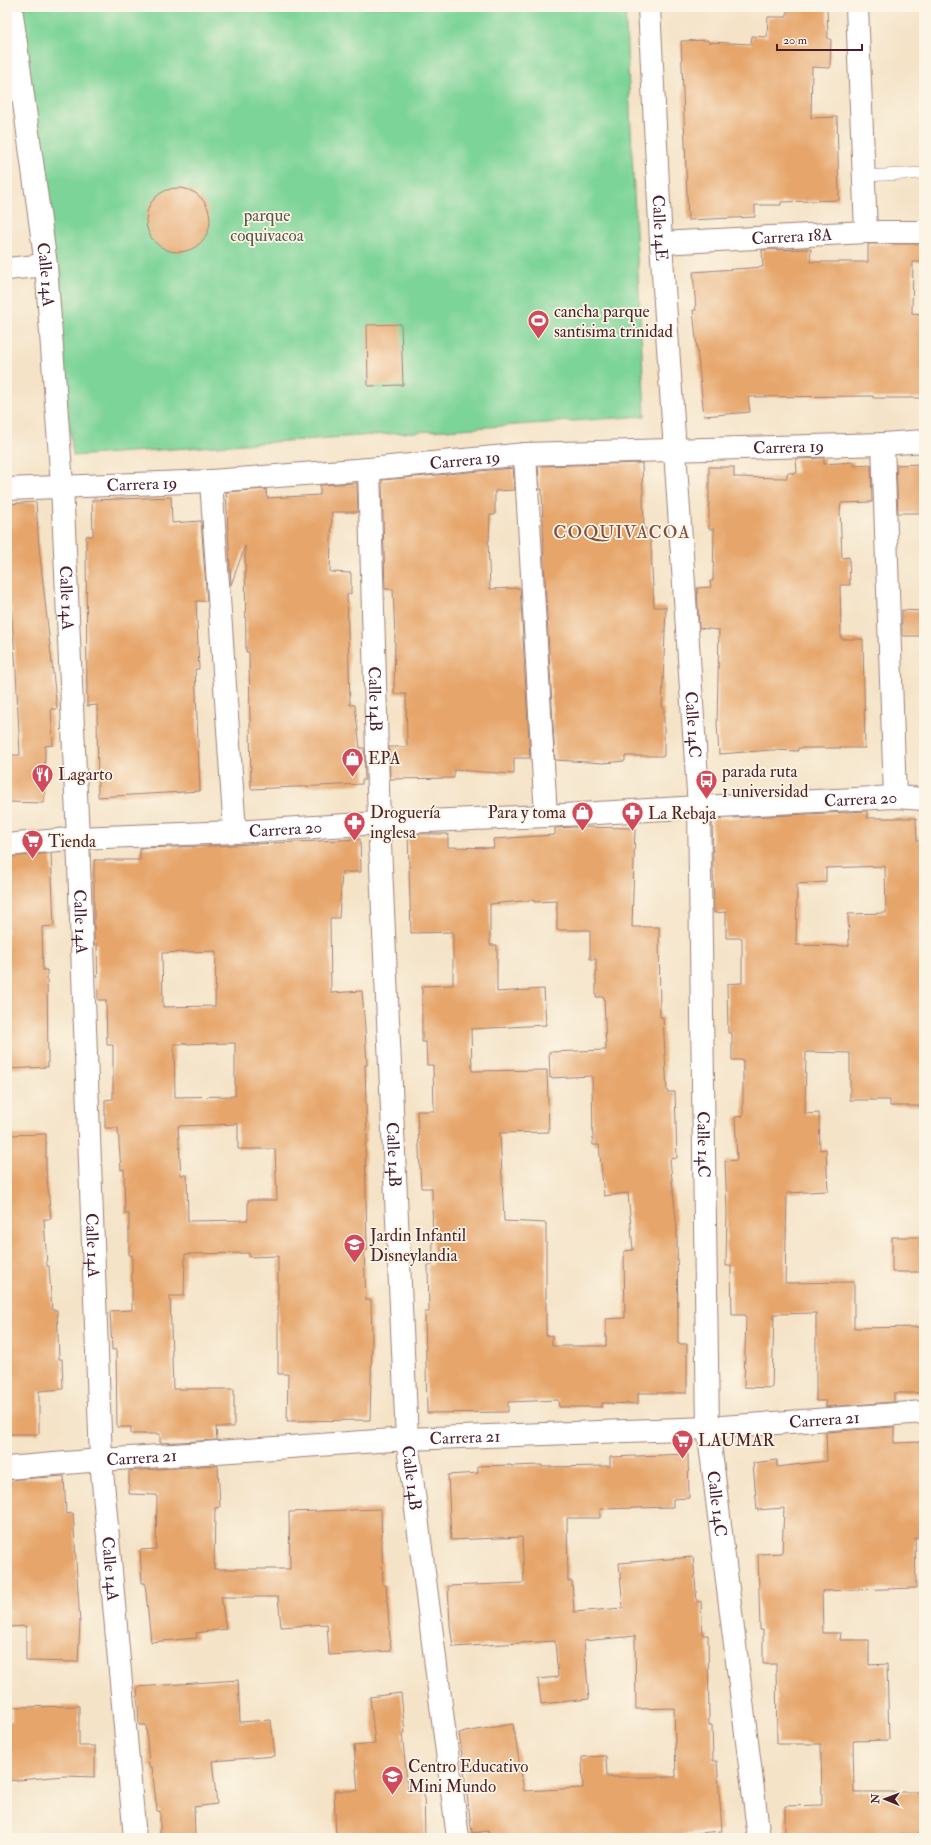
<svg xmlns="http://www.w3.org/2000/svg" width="931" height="1845" font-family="'IM FELL Double Pica',serif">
<rect width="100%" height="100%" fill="#fcf5e5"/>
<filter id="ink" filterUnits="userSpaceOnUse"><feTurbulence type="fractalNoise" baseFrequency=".025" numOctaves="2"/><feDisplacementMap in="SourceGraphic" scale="8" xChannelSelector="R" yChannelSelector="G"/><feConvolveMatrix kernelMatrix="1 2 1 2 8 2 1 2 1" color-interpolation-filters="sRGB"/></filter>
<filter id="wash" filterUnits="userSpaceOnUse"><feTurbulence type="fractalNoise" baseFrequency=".012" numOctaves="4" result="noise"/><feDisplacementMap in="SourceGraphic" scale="16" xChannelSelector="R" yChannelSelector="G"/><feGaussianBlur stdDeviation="0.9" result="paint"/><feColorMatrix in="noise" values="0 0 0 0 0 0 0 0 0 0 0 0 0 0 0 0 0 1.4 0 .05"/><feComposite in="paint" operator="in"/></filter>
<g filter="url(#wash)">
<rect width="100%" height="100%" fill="#f4e3c7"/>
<path fill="#7dd498" stroke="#647a62" d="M 20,7 L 625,7 L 645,416 L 73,456 Z"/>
<g id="blocks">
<path fill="#e6a56b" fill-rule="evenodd" d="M 787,7 L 827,7 L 828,39 L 831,39 L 830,68 L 812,67 L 811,118 L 837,117 L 839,200 L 781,202 L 781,205 L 755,205 L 755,217 L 688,220 L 681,41 L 708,40 L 708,42 L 751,44 L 752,36 L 767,37 L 768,17 L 787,17 Z
M146 220a32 32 0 1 1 64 0a32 32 0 1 1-64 0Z
M 868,244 L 924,244 L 924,262 L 913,262 L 912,313 L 924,314 L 924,398 L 873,398 L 873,396 L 748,397 L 750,412 L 704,416 L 693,310 L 696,310 L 693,272 L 763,267 L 762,250 L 811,249 L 810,262 L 868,262 Z
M 401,324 L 403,385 L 368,386 L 367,325 Z
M 824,458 L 824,464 L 854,462 L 854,466 L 871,465 L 872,502 L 841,503 L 840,511 L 842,558 L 849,557 L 850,585 L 840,585 L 841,639 L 863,639 L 865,748 L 798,748 L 798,751 L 772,750 L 719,754 L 717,724 L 719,630 L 699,628 L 697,588 L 711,587 L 710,581 L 713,581 L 714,529 L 709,529 L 709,467 L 734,467 L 734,477 L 787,478 L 787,473 L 797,473 L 796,459 Z
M 642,463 L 644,529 L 650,529 L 654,607 L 666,607 L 662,708 L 664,708 L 664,756 L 625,756 L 625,761 L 604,763 L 555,760 L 544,561 L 542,489 L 540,490 L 538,466 Z
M 924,464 L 924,513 L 898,513 L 896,465 Z
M 513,468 L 515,490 L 495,491 L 495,515 L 490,515 L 489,541 L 488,541 L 490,589 L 520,588 L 530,758 L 514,758 L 514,774 L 454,770 L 454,778 L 390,779 L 389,747 L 407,747 L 406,694 L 394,694 L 395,637 L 393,589 L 385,589 L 382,480 Z
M 357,483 L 358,512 L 332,512 L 330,572 L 351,573 L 351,594 L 347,594 L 350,705 L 355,705 L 360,748 L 364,748 L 365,780 L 362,780 L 362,784 L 251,789 L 249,652 L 246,652 L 245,546 L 231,585 L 226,492 L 266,489 L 267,498 L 320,495 L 320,485 Z
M 171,497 L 172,523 L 201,521 L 207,601 L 196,601 L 199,669 L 195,669 L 200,791 L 98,797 L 97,705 L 87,706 L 86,536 L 93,536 L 92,500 Z
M 36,502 L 39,547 L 57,709 L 51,709 L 53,745 L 45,746 L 44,803 L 7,802 L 7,755 L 20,755 L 16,670 L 11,606 L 7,606 L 7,504 Z
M 902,610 L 924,611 L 924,636 L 902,636 Z
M 867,811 L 867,818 L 916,818 L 917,841 L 924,841 L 924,1106 L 890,1106 L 890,1100 L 850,1100 L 850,1053 L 806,1052 L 805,1114 L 819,1113 L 820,1150 L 826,1149 L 828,1191 L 787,1193 L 785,1283 L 854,1282 L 854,1328 L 924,1327 L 924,1393 L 894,1393 L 894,1402 L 826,1407 L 826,1401 L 816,1401 L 816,1313 L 774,1314 L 772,1388 L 744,1387 L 746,1315 L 732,1315 L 731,1266 L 726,1266 L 727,1210 L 725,1161 L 737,1160 L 735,1117 L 743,1116 L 743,1060 L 732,1060 L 732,1033 L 728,1033 L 727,984 L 742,983 L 742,938 L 726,938 L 726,912 L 714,913 L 712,819 ZM 885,866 L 886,913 L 848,914 L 849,946 L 796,945 L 797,884 L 826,882 L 826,868 Z
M 576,827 L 635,828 L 632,927 L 659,927 L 660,1017 L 663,1017 L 667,1092 L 675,1092 L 677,1158 L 670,1159 L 677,1231 L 678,1344 L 687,1344 L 687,1393 L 638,1393 L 638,1404 L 602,1403 L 602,1407 L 559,1407 L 558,1400 L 508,1402 L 508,1412 L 427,1413 L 425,1312 L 429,1312 L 428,1265 L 433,1265 L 432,1188 L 421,1188 L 417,1111 L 434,1111 L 433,1065 L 427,1065 L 426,1042 L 422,1042 L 422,986 L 453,985 L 453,932 L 411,933 L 408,834 L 448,834 L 448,847 L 494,848 L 493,839 L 555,835 L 555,828 ZM 534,900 L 534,902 L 557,901 L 557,930 L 590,930 L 590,959 L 596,959 L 596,997 L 604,997 L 606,1050 L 549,1052 L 550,1078 L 592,1076 L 593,1145 L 599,1145 L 604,1196 L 628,1193 L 633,1250 L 624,1251 L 625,1318 L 606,1319 L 606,1346 L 552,1346 L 552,1335 L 546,1336 L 546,1223 L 504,1221 L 500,1133 L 549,1132 L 547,1070 L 472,1071 L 471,1029 L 546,1025 L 544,989 L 497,992 L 497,945 L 490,945 L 490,904 Z
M 360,839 L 361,872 L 342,872 L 339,918 L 330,918 L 331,993 L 362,991 L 365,1028 L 367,1065 L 365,1065 L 367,1143 L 365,1143 L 367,1250 L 364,1250 L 366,1300 L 371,1300 L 372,1341 L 370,1420 L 287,1421 L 288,1374 L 278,1374 L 278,1256 L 249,1257 L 249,1253 L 185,1254 L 184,1296 L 170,1296 L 173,1389 L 234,1389 L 234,1427 L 216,1427 L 217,1440 L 160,1443 L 160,1434 L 131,1434 L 131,1427 L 117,1427 L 116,1349 L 112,1350 L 110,1311 L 132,1310 L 132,1255 L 129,1255 L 129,1214 L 125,1214 L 124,1169 L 121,1170 L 118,1128 L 105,1128 L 105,1100 L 113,1099 L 113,1045 L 107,1045 L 106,1000 L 98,1000 L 97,944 L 94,944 L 94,860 L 140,860 L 140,848 L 212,846 ZM 216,951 L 215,1006 L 163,1007 L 162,953 ZM 235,1043 L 235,1096 L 175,1097 L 174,1044 ZM 238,1124 L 238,1149 L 275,1149 L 277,1200 L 248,1200 L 248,1220 L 188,1221 L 187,1175 L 181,1175 L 178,1126 Z
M 51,853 L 54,926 L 42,927 L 43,970 L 47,970 L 48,1067 L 7,1069 L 7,857 Z
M 46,1134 L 46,1168 L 51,1219 L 44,1219 L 47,1266 L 49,1266 L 52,1310 L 57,1310 L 59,1359 L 62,1359 L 63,1389 L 39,1391 L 39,1434 L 8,1434 L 7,1135 Z
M 892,1237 L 924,1237 L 924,1272 L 892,1272 Z
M 894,1427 L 894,1443 L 924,1442 L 924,1537 L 915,1538 L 916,1588 L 822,1591 L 823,1633 L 841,1633 L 840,1640 L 869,1640 L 869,1665 L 887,1664 L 889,1740 L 853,1741 L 854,1792 L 924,1792 L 924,1834 L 900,1834 L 900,1838 L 785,1838 L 785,1806 L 822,1805 L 821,1744 L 777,1744 L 776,1664 L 763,1664 L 763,1630 L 760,1630 L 758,1554 L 782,1553 L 784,1508 L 757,1510 L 753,1463 L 777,1460 L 777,1467 L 827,1461 L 826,1432 Z
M 688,1454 L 689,1498 L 673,1499 L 673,1507 L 600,1509 L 600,1518 L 567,1518 L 568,1581 L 572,1581 L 574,1612 L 623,1608 L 619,1563 L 693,1557 L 697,1602 L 701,1601 L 703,1635 L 708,1635 L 709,1725 L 712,1725 L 713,1761 L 717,1761 L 722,1831 L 675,1835 L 675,1838 L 489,1838 L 489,1831 L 472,1833 L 459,1733 L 513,1724 L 524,1791 L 583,1788 L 582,1757 L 606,1756 L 607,1777 L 676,1777 L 674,1708 L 636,1709 L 635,1636 L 584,1641 L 589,1699 L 541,1704 L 538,1679 L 558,1677 L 555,1641 L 453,1647 L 450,1625 L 448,1586 L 524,1583 L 522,1537 L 451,1540 L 448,1475 L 478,1473 L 478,1466 L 511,1465 L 511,1466 L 542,1465 L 542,1467 L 610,1466 L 610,1457 Z
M 218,1465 L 220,1507 L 215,1508 L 214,1569 L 290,1569 L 289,1512 L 381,1509 L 383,1585 L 386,1585 L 391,1651 L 329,1655 L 327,1624 L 281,1627 L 278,1597 L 221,1597 L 226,1629 L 196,1633 L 197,1638 L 151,1642 L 145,1583 L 142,1583 L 140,1550 L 156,1549 L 157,1495 L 129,1494 L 129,1471 Z
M 64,1476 L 66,1514 L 73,1513 L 80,1623 L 78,1662 L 26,1661 L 26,1626 L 8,1627 L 7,1480 Z
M 238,1680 L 240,1722 L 271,1720 L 275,1756 L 212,1761 L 217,1804 L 194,1807 L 195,1838 L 160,1838 L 160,1811 L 157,1811 L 152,1767 L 149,1767 L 146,1725 L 139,1725 L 137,1687 Z
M 401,1693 L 405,1733 L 402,1733 L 408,1790 L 424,1790 L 425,1838 L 336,1838 L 334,1791 L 358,1791 L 354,1746 L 375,1744 L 370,1697 Z
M 79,1706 L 79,1746 L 95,1746 L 95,1777 L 64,1776 L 7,1781 L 7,1721 L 12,1721 L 12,1707 Z"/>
</g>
</g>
<g filter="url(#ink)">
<use href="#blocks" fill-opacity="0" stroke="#9f8179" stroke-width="1"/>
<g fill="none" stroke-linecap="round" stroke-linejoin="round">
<defs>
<path id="service" d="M 863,176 L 924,173"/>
<g id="minor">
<path id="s1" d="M 11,7 L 46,265 L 62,485 L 78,838 L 101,1460 L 135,1838"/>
<path id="s2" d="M 649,7 L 661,243 L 699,807 L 708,1428 L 759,1838"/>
<path d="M 857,7 L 866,232"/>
<path id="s3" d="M 661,243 L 866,232 L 924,232"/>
<path d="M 7,269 L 46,265"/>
<path d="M 883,444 L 895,797"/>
<path d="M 525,454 L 546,816"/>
<path id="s4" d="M 369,469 L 379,823 L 407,1439 L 458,1838"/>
<path d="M 211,481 L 235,832"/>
<path id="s5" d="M 7,489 L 211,481 L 369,469 L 525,454 L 883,444 L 924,441"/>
<path id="s6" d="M 7,845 L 78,838 L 235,832 L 379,823 L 546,816 L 699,807 L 895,797 L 924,799"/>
<path id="s7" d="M 7,1468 L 101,1460 L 407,1439 L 708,1428 L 924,1412"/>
</g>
</defs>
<use href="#service" stroke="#9f8179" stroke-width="12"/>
<use href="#minor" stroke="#9f8179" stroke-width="24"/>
<use href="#service" stroke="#fff" stroke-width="11"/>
<use href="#minor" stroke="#fff" stroke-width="22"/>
</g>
</g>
<defs>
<symbol id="stadium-pin" viewBox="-11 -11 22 30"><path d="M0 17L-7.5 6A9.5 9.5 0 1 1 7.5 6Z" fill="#d1495b" stroke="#fcf5e5"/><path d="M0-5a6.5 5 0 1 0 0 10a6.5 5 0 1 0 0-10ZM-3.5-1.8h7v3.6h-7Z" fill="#fff"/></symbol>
<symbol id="shop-pin" viewBox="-11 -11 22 30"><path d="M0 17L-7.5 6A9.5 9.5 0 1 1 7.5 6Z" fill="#d1495b" stroke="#fcf5e5"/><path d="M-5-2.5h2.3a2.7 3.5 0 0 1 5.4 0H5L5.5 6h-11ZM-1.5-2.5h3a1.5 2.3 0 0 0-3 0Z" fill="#fff"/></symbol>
<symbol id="restaurant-pin" viewBox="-11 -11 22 30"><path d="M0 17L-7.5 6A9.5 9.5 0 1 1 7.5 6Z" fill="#d1495b" stroke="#fcf5e5"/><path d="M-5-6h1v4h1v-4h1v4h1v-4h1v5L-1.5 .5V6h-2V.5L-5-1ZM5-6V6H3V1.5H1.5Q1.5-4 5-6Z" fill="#fff"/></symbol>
<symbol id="bus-pin" viewBox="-11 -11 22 30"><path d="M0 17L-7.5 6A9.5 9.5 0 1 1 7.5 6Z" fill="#d1495b" stroke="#fcf5e5"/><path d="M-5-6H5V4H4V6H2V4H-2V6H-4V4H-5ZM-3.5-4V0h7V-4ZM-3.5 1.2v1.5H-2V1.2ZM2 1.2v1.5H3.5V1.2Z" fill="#fff"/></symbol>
<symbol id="pharmacy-pin" viewBox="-11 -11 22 30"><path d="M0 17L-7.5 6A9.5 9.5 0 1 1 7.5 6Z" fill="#d1495b" stroke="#fcf5e5"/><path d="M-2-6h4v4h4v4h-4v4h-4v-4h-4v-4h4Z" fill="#fff"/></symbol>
<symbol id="supermarket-pin" viewBox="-11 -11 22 30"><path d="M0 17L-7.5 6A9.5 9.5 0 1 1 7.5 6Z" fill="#d1495b" stroke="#fcf5e5"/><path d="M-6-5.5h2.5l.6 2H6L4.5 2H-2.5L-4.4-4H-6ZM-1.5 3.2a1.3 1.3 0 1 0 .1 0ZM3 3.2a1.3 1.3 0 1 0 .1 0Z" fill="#fff"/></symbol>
<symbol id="school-pin" viewBox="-11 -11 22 30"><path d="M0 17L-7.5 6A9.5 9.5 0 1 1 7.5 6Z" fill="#d1495b" stroke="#fcf5e5"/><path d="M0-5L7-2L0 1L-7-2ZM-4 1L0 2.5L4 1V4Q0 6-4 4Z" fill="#fff"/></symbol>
</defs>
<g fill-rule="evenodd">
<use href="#stadium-pin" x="526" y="308" width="25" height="34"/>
<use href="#shop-pin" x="340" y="746" width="25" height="34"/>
<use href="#restaurant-pin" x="30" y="762" width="25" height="34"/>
<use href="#bus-pin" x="694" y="768" width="25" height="34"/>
<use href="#shop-pin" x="570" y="800" width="25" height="34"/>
<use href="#pharmacy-pin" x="620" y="800" width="25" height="34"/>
<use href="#pharmacy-pin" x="342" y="810" width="25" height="34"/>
<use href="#supermarket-pin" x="20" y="828" width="25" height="34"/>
<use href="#school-pin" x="342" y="1232" width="25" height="34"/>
<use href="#supermarket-pin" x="670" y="1428" width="25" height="34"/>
<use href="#school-pin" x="380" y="1764" width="25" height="34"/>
</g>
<g text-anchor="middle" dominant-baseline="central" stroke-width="3.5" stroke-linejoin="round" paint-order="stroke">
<g font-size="17" fill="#59554c" stroke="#fcf5e5">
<text x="267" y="215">parque<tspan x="267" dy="20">coquivacoa</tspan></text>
</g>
<g font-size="17" fill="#4a1f2b" stroke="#fcf5e5">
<text stroke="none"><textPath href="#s2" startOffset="221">Calle 14E</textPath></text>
<text stroke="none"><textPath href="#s3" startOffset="131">Carrera 18A</textPath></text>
<text stroke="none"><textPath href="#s1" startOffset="270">Calle 14A</textPath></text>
<text stroke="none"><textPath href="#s5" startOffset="783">Carrera 19</textPath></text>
<text stroke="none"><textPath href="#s5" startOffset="459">Carrera 19</textPath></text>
<text stroke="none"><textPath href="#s5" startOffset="135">Carrera 19</textPath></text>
<text stroke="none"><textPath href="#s1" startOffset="594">Calle 14A</textPath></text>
<text stroke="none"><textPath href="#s4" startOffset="230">Calle 14B</textPath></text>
<text stroke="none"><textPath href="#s2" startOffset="719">Calle 14C</textPath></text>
<text stroke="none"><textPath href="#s6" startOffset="855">Carrera 20</textPath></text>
<text stroke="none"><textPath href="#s6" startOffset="279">Carrera 20</textPath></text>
<text stroke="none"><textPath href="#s1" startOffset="918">Calle 14A</textPath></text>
<text stroke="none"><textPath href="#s2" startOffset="1139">Calle 14C</textPath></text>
<text stroke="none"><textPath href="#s4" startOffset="686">Calle 14B</textPath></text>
<text stroke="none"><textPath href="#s1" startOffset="1242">Calle 14A</textPath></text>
<text stroke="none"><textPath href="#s7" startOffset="819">Carrera 21</textPath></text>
<text stroke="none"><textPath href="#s7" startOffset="459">Carrera 21</textPath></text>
<text stroke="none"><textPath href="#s7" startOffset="135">Carrera 21</textPath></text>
<text stroke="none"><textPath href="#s4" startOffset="1010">Calle 14B</textPath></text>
<text stroke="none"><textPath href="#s2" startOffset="1499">Calle 14C</textPath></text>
<text stroke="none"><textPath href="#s1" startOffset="1566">Calle 14A</textPath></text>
</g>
<g font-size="17" fill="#4a1f2b" stroke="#fcf5e5" text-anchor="start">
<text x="554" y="311">cancha parque<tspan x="554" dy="20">santisima trinidad</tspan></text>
<text x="368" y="758">EPA</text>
<text x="722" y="771">parada ruta<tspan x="722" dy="20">1 universidad</tspan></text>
<text x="58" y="774">Lagarto</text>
<text x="370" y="812">Droguería<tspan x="370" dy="20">inglesa</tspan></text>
<text x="566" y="812" text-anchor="end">Para y toma</text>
<text x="648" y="813">La Rebaja</text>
<text x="48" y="841">Tienda</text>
<text x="370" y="1235">Jardin Infantil<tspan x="370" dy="20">Disneylandia</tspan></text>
<text x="698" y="1440">LAUMAR</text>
<text x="408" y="1766">Centro Educativo<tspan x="408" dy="20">Mini Mundo</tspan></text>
</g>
<g font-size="18" letter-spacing="1" fill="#814e41" stroke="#fcf5e5">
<text x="622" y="532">COQUIVACOA</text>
</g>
</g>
<rect width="931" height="1845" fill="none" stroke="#fcf5e5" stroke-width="24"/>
<g transform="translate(885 1799) rotate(271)" stroke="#fcf5e5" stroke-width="3" paint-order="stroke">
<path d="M0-3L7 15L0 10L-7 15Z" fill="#4a1f2b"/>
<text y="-6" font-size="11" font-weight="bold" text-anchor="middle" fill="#4a1f2b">N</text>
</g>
<path d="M777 44v6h85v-6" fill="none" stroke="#4a1f2b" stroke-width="2"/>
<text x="783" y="44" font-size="12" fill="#4a1f2b" stroke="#fcf5e5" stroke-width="3" paint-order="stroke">20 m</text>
</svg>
